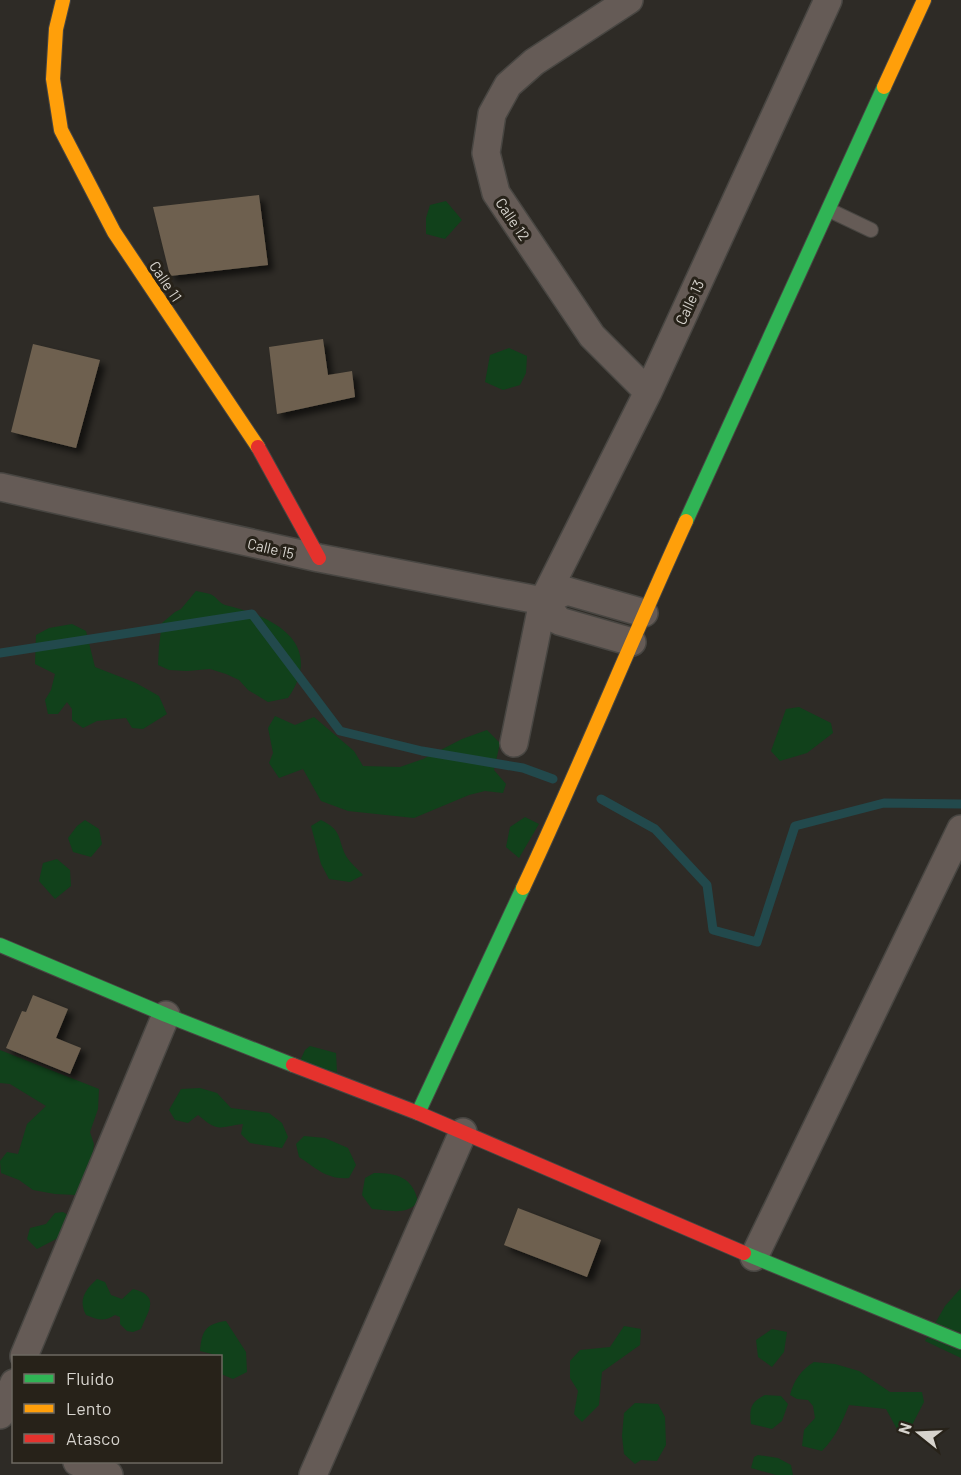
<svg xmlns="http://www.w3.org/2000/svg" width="961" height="1475" font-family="Barlow,sans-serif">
<defs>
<filter id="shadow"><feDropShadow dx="5.5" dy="5.5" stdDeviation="3" flood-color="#0009"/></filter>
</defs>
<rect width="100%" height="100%" fill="#2e2b26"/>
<path fill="#11411b" d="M 446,201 L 462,220 L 445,239 L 426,234 L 426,218 L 430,205 Z
M 509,348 L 527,356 L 526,373 L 520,385 L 503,390 L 485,382 L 490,355 Z
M 196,591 C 201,592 206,593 210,594 C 216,596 219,603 225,605 C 273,616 326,643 288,698 L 268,702 L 248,690 L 239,680 L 226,674 L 210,669 L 187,671 L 169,670 L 158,665 L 159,646 L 162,623 L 175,612 L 181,609 Z
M 72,624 L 86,631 L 95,667 L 136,683 L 159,696 L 167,714 L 143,729 L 132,728 L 126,718 L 97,721 L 83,728 L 72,720 L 72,709 L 67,702 L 58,714 L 48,714 L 45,700 L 51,690 L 55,674 L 35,664 L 36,635 L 49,628 Z
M 799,707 L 831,723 L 833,733 L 807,753 L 780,761 L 771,751 L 786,709 Z
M 275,716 L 295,725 L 314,717 L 354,751 L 363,766 L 400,767 L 423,759 L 462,739 L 487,730 L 500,743 L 494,770 L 506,784 L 503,793 L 485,791 L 469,795 L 414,818 L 348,811 L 321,801 L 303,769 L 279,778 L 269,763 L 273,753 L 268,728 Z
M 525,817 L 539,824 L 519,858 L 506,847 L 510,827 Z
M 85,820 L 99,829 L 102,844 L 91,857 L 73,852 L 68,838 L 77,826 Z
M 321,820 C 343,831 337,838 346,856 C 350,863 358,869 363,875 L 350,882 L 329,879 L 321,864 L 311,826 Z
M 57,859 L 70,870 L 71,886 L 55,899 L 39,881 L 43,863 Z
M 310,1046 L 336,1053 L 337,1072 L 299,1063 L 305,1050 Z
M 0,1050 L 99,1089 L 98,1109 L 90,1132 L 94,1144 L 91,1166 L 76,1195 L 55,1194 L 33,1190 L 19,1180 L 1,1173 L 0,1161 L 7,1152 L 18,1154 L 27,1124 L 46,1106 L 10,1084 L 0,1083 Z
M 200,1088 L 217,1093 L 231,1108 L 269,1113 L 282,1123 L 288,1137 L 282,1148 L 250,1143 L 241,1134 L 243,1124 C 218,1127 219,1133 198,1115 L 188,1123 L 175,1120 L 169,1110 L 181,1089 Z
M 304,1136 L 325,1138 L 348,1148 L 356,1165 L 349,1178 C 327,1180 316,1168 299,1157 L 296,1144 Z
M 374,1173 C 397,1173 413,1177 418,1202 C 406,1216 389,1210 372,1209 L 362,1195 L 365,1178 Z
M 63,1212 L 71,1217 L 62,1236 L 37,1249 L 27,1239 L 30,1228 L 46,1224 L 55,1213 Z
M 97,1279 L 105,1282 L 111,1295 L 122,1299 L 133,1289 C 161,1296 148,1311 141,1329 L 133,1332 L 127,1331 L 120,1324 L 120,1317 L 115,1315 C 104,1322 98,1320 86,1315 C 78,1300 85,1290 97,1279 Z
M 961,1288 L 961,1358 L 925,1341 L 945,1306 Z
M 226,1321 L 246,1352 L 247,1372 L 233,1379 L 221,1374 L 220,1356 L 200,1351 C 202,1331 205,1324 226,1321 Z
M 624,1326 L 641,1329 L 640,1345 L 602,1372 L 599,1405 L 582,1422 L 574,1414 L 578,1391 L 570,1378 L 570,1361 L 580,1350 L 610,1347 Z
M 772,1329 L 787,1332 L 784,1352 L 772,1367 L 758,1357 L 756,1340 Z
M 814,1362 L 835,1364 L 859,1371 L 890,1392 L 922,1392 L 924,1402 L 911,1427 L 898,1431 L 886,1409 L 849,1405 C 842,1422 836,1437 822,1451 L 802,1446 L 804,1430 L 815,1418 L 813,1406 L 808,1400 L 797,1399 L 790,1395 C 794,1380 801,1370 814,1362 Z
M 765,1395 L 781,1396 L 788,1404 L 782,1421 L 772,1429 L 751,1424 C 749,1408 751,1402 765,1395 Z
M 635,1403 L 658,1404 L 665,1417 L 666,1445 L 657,1461 L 641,1460 L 635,1464 L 624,1454 L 622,1436 L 624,1413 Z
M 758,1455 L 778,1458 L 791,1465 L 793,1475 L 776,1475 L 751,1468 L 754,1457 Z"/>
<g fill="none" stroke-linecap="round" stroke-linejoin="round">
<path stroke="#22494c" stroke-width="9" d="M 0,653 L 252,614 L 340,731 L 422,751 L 523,768 L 553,779
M 601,799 L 655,829 L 707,885 L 713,930 L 757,942 L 795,826 L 884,803 L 961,804"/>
</g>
<path fill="#6e6150" filter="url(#shadow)" d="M 259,195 L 268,265 L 170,276 L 153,207 Z
M 323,339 L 328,375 L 352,371 L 355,397 L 277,414 L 269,347 Z
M 33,344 L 100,360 L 76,448 L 11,432 Z
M 33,995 L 68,1009 L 56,1038 L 81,1048 L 70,1074 L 6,1048 L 22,1011 L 26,1012 Z
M 518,1208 L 601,1240 L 587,1277 L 504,1245 Z"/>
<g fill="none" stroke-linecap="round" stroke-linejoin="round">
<defs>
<path id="lane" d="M 829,210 L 871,230"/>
<path id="street" d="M 629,0 L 534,62 L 508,85 L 492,114 L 486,153 L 496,193 L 592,336 L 648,392
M 0,487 L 319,558 L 543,601
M 543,601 L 567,591 L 644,613
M 543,601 L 559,621 L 632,642
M 514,743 L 543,601 L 648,392 L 828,0
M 754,1257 L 961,829
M 24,1356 L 166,1015
M 0,1415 L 14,1383
M 77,1462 L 109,1475
M 313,1475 L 463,1132"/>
<path id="fast" d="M 686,521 L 884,87
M 0,945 L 166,1015 L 293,1065
M 418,1113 L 523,888
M 744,1253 L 961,1342"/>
<path id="slow" d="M 63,0 L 56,29 L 53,79 L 61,130 L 114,232 L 258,447
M 884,87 L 924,0
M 523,888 C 580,767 630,643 686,521"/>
<path id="jam" d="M 258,447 L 319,558
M 293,1065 L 418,1113 L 744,1253"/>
</defs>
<use href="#lane" stroke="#484642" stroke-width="16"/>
<use href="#street" stroke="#484642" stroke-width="30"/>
<use href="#fast" stroke="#484642" stroke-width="16"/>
<use href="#slow" stroke="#484642" stroke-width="16"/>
<use href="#jam" stroke="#484642" stroke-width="16"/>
<use href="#lane" stroke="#655b56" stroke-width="14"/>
<use href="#street" stroke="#655b56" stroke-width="27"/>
<use href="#fast" stroke="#30b455" stroke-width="14"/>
<use href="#slow" stroke="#ff9f0a" stroke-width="14"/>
<use href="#jam" stroke="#e5322d" stroke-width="14"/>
</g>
<g text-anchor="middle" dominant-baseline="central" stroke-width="6" stroke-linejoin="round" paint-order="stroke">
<g font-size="15" fill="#d6d3cd" stroke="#272219">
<text transform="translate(513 219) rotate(56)">Calle 12</text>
<text transform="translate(166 281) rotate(56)">Calle 11</text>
<text transform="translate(689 302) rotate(-65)">Calle 13</text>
<text transform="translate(271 548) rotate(13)">Calle 15</text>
</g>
</g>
<rect x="12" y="1355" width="210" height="108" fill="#272219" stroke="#6d6961" stroke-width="1.5"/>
<rect x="24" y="1374" width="30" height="9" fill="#30b455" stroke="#6d6961" stroke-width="1.5"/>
<text x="66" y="1385" font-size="18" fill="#d6d3cd">Fluido</text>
<rect x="24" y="1404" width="30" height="9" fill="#ff9f0a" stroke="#6d6961" stroke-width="1.5"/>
<text x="66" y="1415" font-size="18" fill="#d6d3cd">Lento</text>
<rect x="24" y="1434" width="30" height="9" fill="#e5322d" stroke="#6d6961" stroke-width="1.5"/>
<text x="66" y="1445" font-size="18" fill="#d6d3cd">Atasco</text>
<g transform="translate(919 1433) rotate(288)" stroke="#272219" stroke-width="4.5" paint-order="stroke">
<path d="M0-4.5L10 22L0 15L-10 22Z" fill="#d6d3cd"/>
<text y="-9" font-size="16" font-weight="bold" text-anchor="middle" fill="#d6d3cd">N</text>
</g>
</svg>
